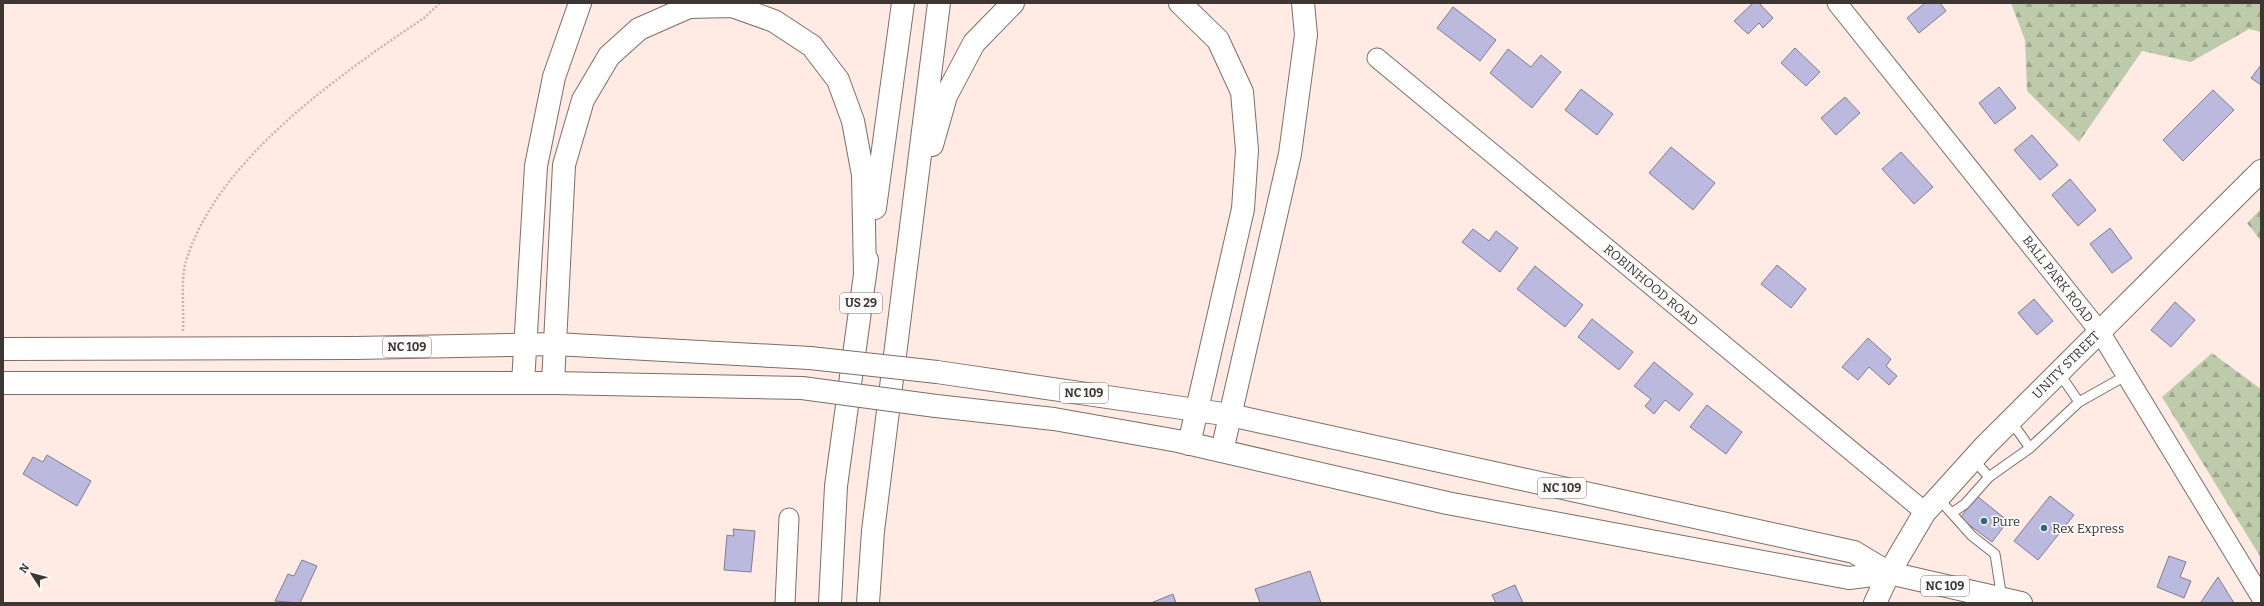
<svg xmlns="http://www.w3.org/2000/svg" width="2264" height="606" font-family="Bitter,serif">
<defs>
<pattern id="forest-firs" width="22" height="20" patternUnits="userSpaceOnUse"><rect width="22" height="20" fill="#becbab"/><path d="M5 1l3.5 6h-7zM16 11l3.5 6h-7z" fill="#9ca68c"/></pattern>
</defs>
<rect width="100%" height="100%" fill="#ffebe4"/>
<path fill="url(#forest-firs)" d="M 2011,3 L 2261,3 L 2261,32 L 2249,29 L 2191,62 L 2142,51 L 2079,142 L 2027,91 L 2025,40 Z
M 2261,209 L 2261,241 L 2247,223 Z
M 2212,353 L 2261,389 L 2261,558 L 2162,397 Z"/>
<path fill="#bbbade" stroke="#7e7d8d" d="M 1753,3 L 1759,3 L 1773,18 L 1763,28 L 1759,23 L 1748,34 L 1734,21 Z
M 1925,3 L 1940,3 L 1946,11 L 1919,33 L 1907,18 Z
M 1453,7 L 1496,40 L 1480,61 L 1437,28 Z
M 1795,48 L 1820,72 L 1806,86 L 1781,63 Z
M 1508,49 L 1531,67 L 1541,55 L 1561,72 L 1532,108 L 1490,73 Z
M 2261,65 L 2261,85 L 2251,78 Z
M 1999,87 L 2016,108 L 1995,124 L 1979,103 Z
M 1581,89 L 1613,114 L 1597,135 L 1565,110 Z
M 2213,90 L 2234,110 L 2183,161 L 2163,140 Z
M 1845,97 L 1860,113 L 1836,135 L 1821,118 Z
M 2032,135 L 2058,165 L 2040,180 L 2014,150 Z
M 1671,147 L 1715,183 L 1693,210 L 1649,173 Z
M 1901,152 L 1933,187 L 1914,204 L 1882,169 Z
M 2070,179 L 2096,210 L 2078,226 L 2052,195 Z
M 2110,228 L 2132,258 L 2112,273 L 2090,244 Z
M 1473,229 L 1489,241 L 1496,231 L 1518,248 L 1500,272 L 1462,242 Z
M 1777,265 L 1806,289 L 1791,308 L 1761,284 Z
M 1535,266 L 1583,305 L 1565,327 L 1517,289 Z
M 2034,299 L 2053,321 L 2037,335 L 2018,313 Z
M 2175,302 L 2195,320 L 2171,347 L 2151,330 Z
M 1592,319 L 1633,352 L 1619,370 L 1578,337 Z
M 1868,338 L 1891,359 L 1886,366 L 1897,376 L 1889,385 L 1869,367 L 1858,380 L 1842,367 Z
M 1654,362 L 1693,394 L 1679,411 L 1665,400 L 1654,414 L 1645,406 L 1651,399 L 1634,386 Z
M 1707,405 L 1742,432 L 1726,454 L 1690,427 Z
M 47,455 L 91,481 L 77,506 L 23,474 L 33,457 L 43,462 Z
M 1977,496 L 2008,521 L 1992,542 L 1960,518 Z
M 2050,496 L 2074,515 L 2038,560 L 2014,541 Z
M 733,529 L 755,531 L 751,572 L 724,570 L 727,535 L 734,536 Z
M 2169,556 L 2186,562 L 2180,577 L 2191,581 L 2184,598 L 2157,587 Z
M 302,560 L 317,566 L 300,603 L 275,601 L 288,574 L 294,576 Z
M 1310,571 L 1321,603 L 1260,603 L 1255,589 Z
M 2218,577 L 2234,603 L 2202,603 L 2201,602 Z
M 1515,585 L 1523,603 L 1496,603 L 1492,595 Z
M 1173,594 L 1176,603 L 1151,603 Z"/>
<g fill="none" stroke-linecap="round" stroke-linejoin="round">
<defs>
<path id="service" d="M 2059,373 L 2079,402
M 2011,421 L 2030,448
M 1973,459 L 1989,477
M 1938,498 L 1972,536 L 1995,554 L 2002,599
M 1952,513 L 1965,504 L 1989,477 L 2030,448 L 2079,402 L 2127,375"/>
<path id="minor" d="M 1837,3 L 2100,332 L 2261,597
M 1377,58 L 1925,512
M 785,603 L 789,518"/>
<path id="tertiary" d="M 1875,603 L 1889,573 L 1925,512 L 1938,498 L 1984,447 L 2261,171"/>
<path id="primary" d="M 3,349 L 355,348 L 555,344 L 810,358
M 937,372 L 1230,415 L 1854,552 L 1889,573 L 2021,603
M 3,383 L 553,383 L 802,388
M 936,406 L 1054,419 L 1178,441 L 1447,503 L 1849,578 L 1889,573"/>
<path id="trunk" d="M 1180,3 L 1218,40 L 1242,92 L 1247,150 L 1243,209 L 1189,444
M 932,145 L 946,96 L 974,43 L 1013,3
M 875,208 L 903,3
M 523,383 L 536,166 L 554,77 L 580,3
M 553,383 L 564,165 L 583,100 L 609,56 L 639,29 L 689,7 L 732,6 L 774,21 L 812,46 L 838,80 L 853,121 L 863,175 L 865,274
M 1222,451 L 1290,154 L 1306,35 L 1303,3
M 830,603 L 836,486 L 867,260
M 868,603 L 873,531 L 939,3"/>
</defs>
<use href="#service" stroke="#7d6d66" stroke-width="11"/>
<use href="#minor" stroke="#7d6d66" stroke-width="21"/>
<use href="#tertiary" stroke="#7d6d66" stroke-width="24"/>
<use href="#primary" stroke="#7d6d66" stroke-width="24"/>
<use href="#trunk" stroke="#7d6d66" stroke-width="24"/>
<path stroke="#c5b5af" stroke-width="2.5" stroke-dasharray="2 2" stroke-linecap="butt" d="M 183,331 C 184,313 181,281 185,265 C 213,162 339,75 424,18 L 440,3"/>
<use href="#service" stroke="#fff" stroke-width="9"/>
<use href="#minor" stroke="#fff" stroke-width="19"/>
<use href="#tertiary" stroke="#fff" stroke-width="22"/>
<use href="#primary" stroke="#fff" stroke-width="22"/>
<use href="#trunk" stroke="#fff" stroke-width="22"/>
<defs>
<path id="primary-bridge" d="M 810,358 L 937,372
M 802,388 L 936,406"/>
</defs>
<use href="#primary-bridge" stroke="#7d6d66" stroke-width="24" stroke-linecap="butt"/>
<use href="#primary-bridge" stroke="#fff" stroke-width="22"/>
</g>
<g fill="#306782" stroke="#fdfdfd" stroke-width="1.5">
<circle cx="1984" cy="521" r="4"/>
<circle cx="2044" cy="528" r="4"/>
</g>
<g text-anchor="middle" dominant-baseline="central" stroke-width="3" stroke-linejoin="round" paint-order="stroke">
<g fill="#fdfdfd" stroke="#777270" stroke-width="1">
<rect x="840" y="293" width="42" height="20" rx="3"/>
<rect x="383" y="337" width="48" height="20" rx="3"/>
<rect x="1060" y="383" width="48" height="20" rx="3"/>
<rect x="1538" y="478" width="48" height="20" rx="3"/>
<rect x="1921" y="576" width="48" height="20" rx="3"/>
</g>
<g font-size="12" font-weight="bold" fill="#3d3633">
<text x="861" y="303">US 29</text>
<text x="407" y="347">NC 109</text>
<text x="1084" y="393">NC 109</text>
<text x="1562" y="488">NC 109</text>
<text x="1945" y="586">NC 109</text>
</g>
<g font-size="13" fill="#3d3633" stroke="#fdfdfd">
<text transform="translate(2058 279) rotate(52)">BALL PARK ROAD</text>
<text transform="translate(1651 285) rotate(40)">ROBINHOOD ROAD</text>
<text transform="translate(2066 365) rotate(-45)">UNITY STREET</text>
</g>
<g font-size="13" fill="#3d3633" stroke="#fdfdfd" text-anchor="start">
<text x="1992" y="521">Pure</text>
<text x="2052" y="528">Rex Express</text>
</g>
</g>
<rect width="2264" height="606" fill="none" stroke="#3d3633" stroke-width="8"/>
<g transform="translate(32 574) rotate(306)" stroke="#fdfdfd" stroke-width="3" paint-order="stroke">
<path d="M0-3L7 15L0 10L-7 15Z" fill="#3d3633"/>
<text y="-6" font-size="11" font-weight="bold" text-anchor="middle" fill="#3d3633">N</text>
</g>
</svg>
